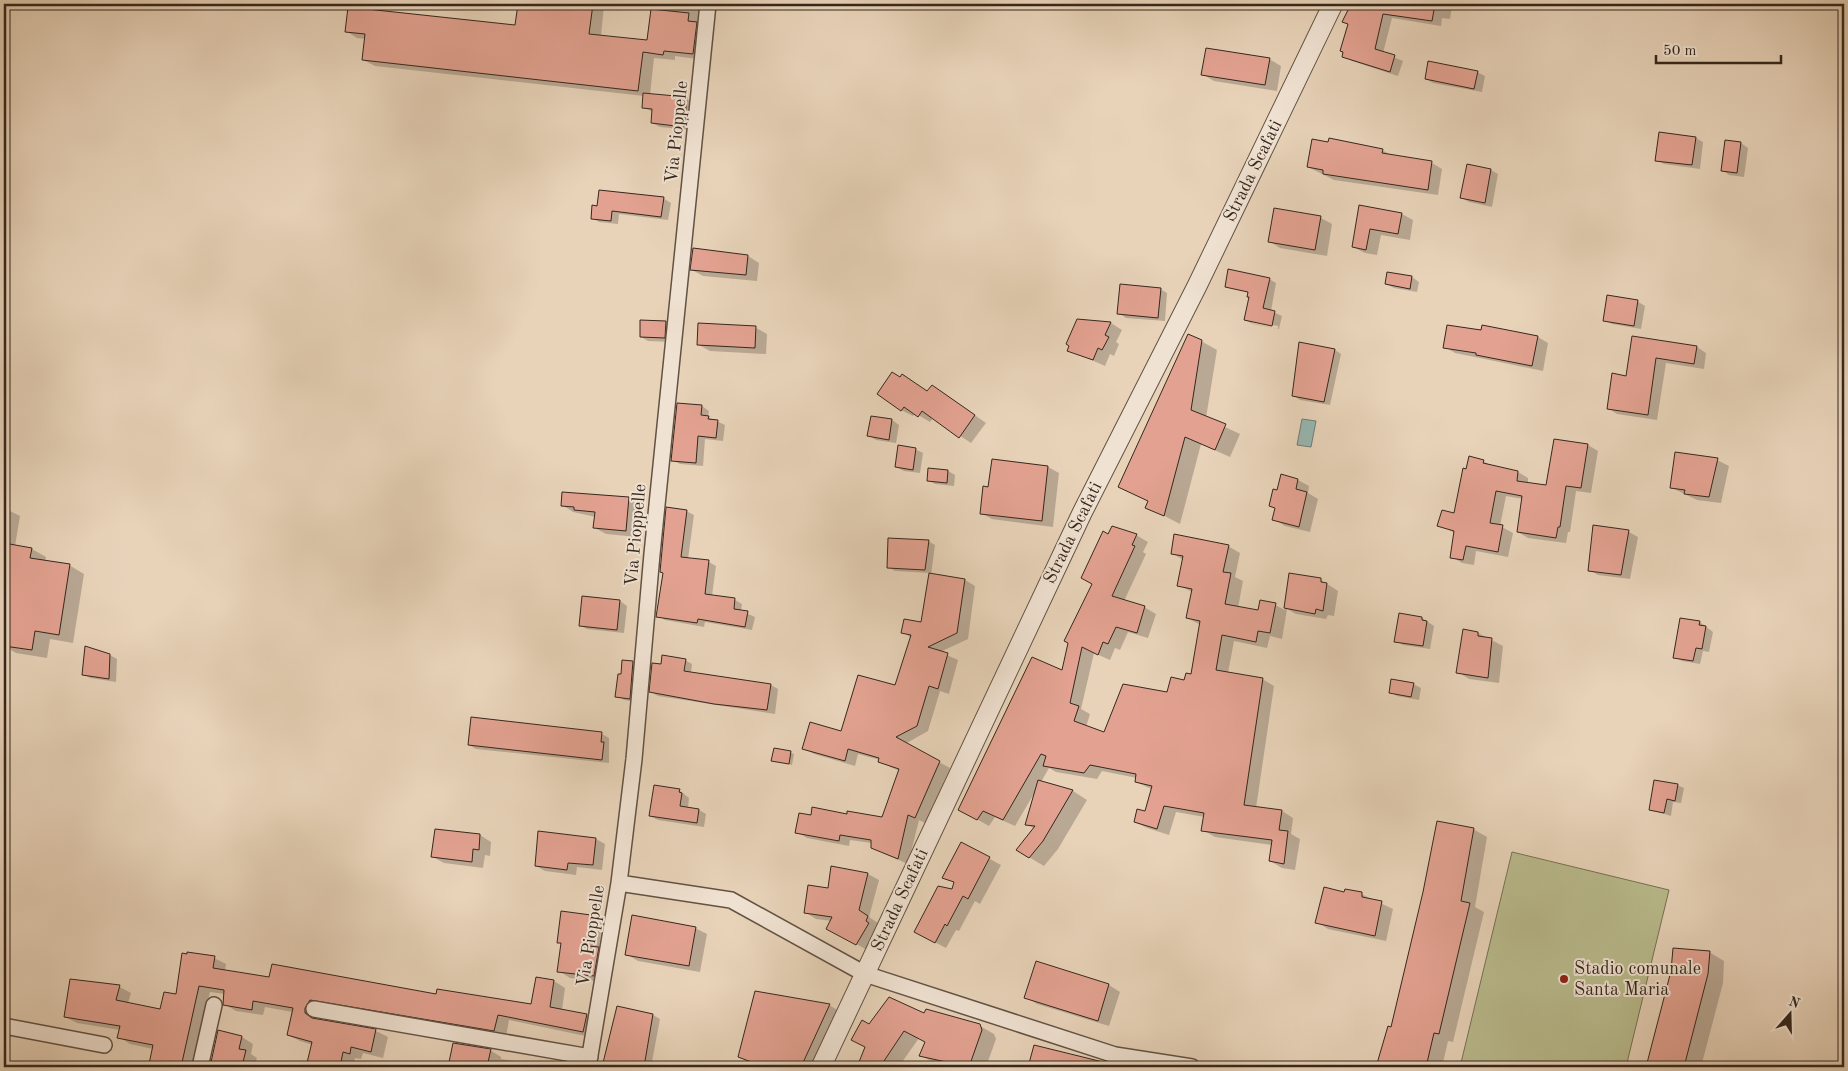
<svg xmlns="http://www.w3.org/2000/svg" width="1848" height="1071" font-family="'Old Standard TT',serif">
<rect width="100%" height="100%" fill="#e8d3b9"/>
<filter id="stains"><feTurbulence type="fractalNoise" baseFrequency=".004" numOctaves="4"/><feColorMatrix values="0 0 0 0 .2 0 0 0 0 .09 0 0 0 0 .02 0 0 0 .5 -.17"/></filter>
<radialGradient id="worn" r=".72"><stop offset=".6" stop-color="#630" stop-opacity="0"/><stop offset="1" stop-color="#630" stop-opacity=".3"/></radialGradient>
<path fill="#b9bb8d" stroke="#777155" d="M 1512,852 L 1669,890 L 1626,1067 L 1460,1067 Z"/>
<path fill="#97b7b1" stroke="#707d76" d="M 1302,419 L 1316,421 L 1311,447 L 1297,445 Z"/>
<path fill="#0003" fill-rule="evenodd" d="M 519,4 L 602,4 L 604,5 L 601,36 L 649,41 L 653,4 L 701,4 L 705,60 L 675,56 L 675,60 L 654,58 L 650,95 L 687,99 L 694,103 L 691,130 L 660,127 L 652,123 L 653,112 L 643,107 L 644,96 L 375,66 L 363,60 L 366,39 L 357,38 L 346,31 L 516,27 Z
M 1352,4 L 1449,4 L 1452,6 L 1450,19 L 1442,18 L 1441,26 L 1392,18 L 1383,53 L 1403,61 L 1398,76 L 1352,61 L 1343,56 L 1349,25 L 1344,22 Z
M 1269,59 L 1281,66 L 1277,91 L 1214,81 L 1202,74 Z
M 1477,72 L 1485,76 L 1482,92 L 1433,83 L 1426,79 Z
M 1696,138 L 1703,142 L 1700,169 L 1664,164 L 1656,160 Z
M 1726,141 L 1741,143 L 1748,148 L 1744,177 L 1729,175 L 1722,170 Z
M 1382,150 L 1393,156 L 1432,163 L 1442,169 L 1438,195 L 1334,180 L 1308,167 Z
M 1468,166 L 1491,170 L 1498,174 L 1492,207 L 1469,202 L 1462,198 Z
M 663,198 L 671,203 L 668,220 L 619,214 L 618,224 L 599,222 L 592,218 L 593,207 Z
M 1360,206 L 1402,214 L 1413,220 L 1410,240 L 1381,235 L 1377,255 L 1365,253 L 1353,247 Z
M 1321,218 L 1332,224 L 1327,256 L 1280,248 L 1269,241 Z
M 748,256 L 759,263 L 757,281 L 703,276 L 692,270 Z
M 1412,277 L 1419,282 L 1417,292 L 1394,288 L 1386,284 Z
M 1269,279 L 1276,283 L 1271,311 L 1282,316 L 1279,329 L 1253,324 L 1245,320 L 1250,297 L 1249,293 L 1226,286 ZM 1252,321 L 1278,326 L 1278,329 L 1252,323 Z
M 1160,289 L 1167,293 L 1165,321 L 1126,318 L 1119,313 Z
M 1637,301 L 1645,306 L 1641,329 L 1612,324 L 1604,320 Z
M 1078,320 L 1111,323 L 1122,330 L 1116,342 L 1119,344 L 1114,356 L 1110,354 L 1105,366 L 1069,350 Z
M 642,321 L 666,322 L 673,326 L 672,342 L 648,341 L 641,337 Z
M 756,328 L 767,334 L 766,354 L 710,351 L 699,345 Z
M 1538,337 L 1548,343 L 1543,371 L 1455,353 L 1445,347 Z
M 1633,338 L 1697,347 L 1706,353 L 1704,369 L 1666,363 L 1657,420 L 1617,414 L 1608,408 L 1627,377 Z
M 1201,341 L 1217,350 L 1206,418 L 1240,434 L 1230,457 L 1201,444 L 1180,524 L 1147,507 L 1149,502 L 1120,486 Z
M 1300,344 L 1335,350 L 1341,354 L 1330,405 L 1300,400 L 1294,396 Z
M 903,375 L 928,392 L 933,386 L 986,423 L 971,443 L 933,418 L 930,422 L 915,413 L 913,416 L 901,410 L 900,378 Z
M 702,406 L 709,411 L 708,417 L 725,425 L 723,441 L 705,439 L 703,466 L 680,464 L 672,460 Z
M 872,417 L 892,420 L 899,425 L 896,443 L 876,440 L 869,436 Z
M 1588,445 L 1598,451 L 1591,493 L 1576,491 L 1570,532 L 1568,532 L 1566,543 L 1528,538 L 1518,532 L 1523,499 L 1506,496 L 1500,526 L 1513,533 L 1508,557 L 1476,551 L 1474,565 L 1462,563 L 1452,557 L 1455,533 L 1439,525 L 1454,515 L 1467,470 L 1483,461 L 1494,467 L 1518,472 L 1528,478 L 1528,483 L 1547,486 Z
M 915,449 L 923,453 L 920,473 L 904,471 L 896,467 Z
M 993,460 L 1048,467 L 1059,473 L 1053,527 L 992,519 L 981,513 L 989,488 Z
M 1717,460 L 1729,466 L 1721,503 L 1697,500 L 1672,488 Z
M 929,469 L 948,471 L 955,475 L 954,486 L 935,484 L 928,480 Z
M 1298,480 L 1309,486 L 1308,493 L 1318,499 L 1310,532 L 1285,526 L 1274,519 L 1278,492 Z
M 628,499 L 640,505 L 637,537 L 606,534 L 595,528 L 596,517 L 573,512 L 562,505 Z
M 4,508 L 20,516 L 15,546 L 32,549 L 46,557 L 45,562 L 69,565 L 84,574 L 73,643 L 50,639 L 47,658 L 16,653 L 4,646 Z
M 686,511 L 694,515 L 688,559 L 709,562 L 716,566 L 712,596 L 735,600 L 742,604 L 741,611 L 755,617 L 752,630 L 705,622 L 704,627 L 665,620 L 658,616 Z
M 1594,527 L 1629,532 L 1638,537 L 1630,579 L 1598,575 L 1589,570 Z
M 1109,535 L 1136,535 L 1148,542 L 1143,552 L 1146,554 L 1124,601 L 1144,607 L 1156,614 L 1148,638 L 1128,632 L 1120,650 L 1115,648 L 1110,660 L 1094,653 L 1081,709 L 1090,714 L 1086,727 L 1105,734 L 1192,676 L 1201,625 L 1187,618 L 1192,592 L 1178,585 L 1183,560 L 1172,553 L 1228,546 L 1240,553 L 1235,577 L 1243,581 L 1238,608 L 1259,612 L 1275,605 L 1285,610 L 1290,575 L 1321,580 L 1338,591 L 1334,616 L 1328,615 L 1326,619 L 1296,614 L 1287,609 L 1282,639 L 1270,636 L 1267,648 L 1234,641 L 1228,673 L 1262,679 L 1274,686 L 1256,808 L 1282,811 L 1293,818 L 1291,834 L 1300,839 L 1295,870 L 1282,868 L 1270,861 L 1272,845 L 1215,837 L 1203,830 L 1205,817 L 1176,812 L 1169,835 L 1147,828 L 1135,822 L 1146,812 L 1151,789 L 1136,782 L 1137,778 L 1102,771 L 1097,779 L 1056,772 L 1049,768 L 1041,782 L 1073,791 L 1087,800 L 1058,849 L 1044,866 L 1017,850 L 1035,829 L 1026,824 L 1035,792 L 1015,826 L 995,817 L 989,826 L 971,816 L 1063,672 Z
M 928,541 L 935,545 L 931,575 L 965,580 L 975,586 L 968,639 L 940,652 L 958,660 L 949,694 L 940,691 L 928,731 L 905,744 L 950,768 L 925,823 L 919,820 L 908,864 L 883,853 L 872,847 L 872,843 L 850,840 L 849,846 L 807,838 L 797,832 L 812,817 L 848,815 L 882,818 L 900,771 L 890,767 L 880,760 L 858,754 L 855,766 L 814,754 L 803,748 L 842,732 L 896,687 L 911,638 L 903,632 L 922,623 L 930,573 L 895,571 L 888,567 Z
M 583,597 L 620,601 L 627,606 L 624,633 L 587,629 L 580,625 Z
M 1422,618 L 1434,626 L 1430,649 L 1403,645 L 1396,641 Z
M 1681,619 L 1700,622 L 1713,632 L 1709,652 L 1703,651 L 1700,664 L 1682,661 L 1674,657 Z
M 1464,631 L 1478,633 L 1503,646 L 1499,683 L 1469,679 L 1458,672 Z
M 110,655 L 117,659 L 116,682 L 90,678 L 83,674 Z
M 685,660 L 692,664 L 691,673 L 771,685 L 778,689 L 775,714 L 658,696 L 651,692 L 662,665 Z
M 633,662 L 640,667 L 637,702 L 624,700 L 617,696 L 622,676 Z
M 1413,684 L 1421,688 L 1419,700 L 1397,696 L 1390,692 Z
M 602,734 L 609,738 L 609,763 L 476,749 L 469,745 Z
M 791,753 L 794,754 L 792,765 L 773,760 Z
M 1677,785 L 1684,788 L 1681,803 L 1673,802 L 1671,816 L 1651,810 Z
M 679,790 L 689,798 L 688,808 L 699,810 L 706,814 L 704,827 L 658,820 L 650,816 Z
M 1473,829 L 1487,837 L 1475,907 L 1484,912 L 1453,1042 L 1448,1041 L 1442,1067 L 1377,1067 L 1389,1028 L 1392,1028 Z
M 436,830 L 480,835 L 491,842 L 490,856 L 485,855 L 483,868 L 444,863 L 433,857 Z
M 596,839 L 605,844 L 602,870 L 577,867 L 576,875 L 545,871 L 536,866 Z
M 962,844 L 1001,865 L 980,904 L 975,901 L 959,931 L 956,930 L 946,948 L 927,938 L 953,890 L 955,883 L 944,877 Z
M 833,867 L 868,874 L 879,880 L 869,917 L 878,923 L 876,928 L 879,930 L 867,950 L 828,928 L 832,921 L 816,919 L 805,912 L 829,889 Z
M 1345,893 L 1361,894 L 1393,909 L 1386,941 L 1328,929 L 1317,922 Z
M 591,916 L 602,923 L 599,949 L 610,955 L 605,982 L 570,978 L 559,971 L 562,944 L 558,942 Z
M 695,928 L 707,934 L 700,972 L 638,961 L 626,954 Z
M 1709,952 L 1724,961 L 1723,983 L 1701,1067 L 1646,1067 L 1672,971 Z
M 214,958 L 226,964 L 225,971 L 270,978 L 532,1006 L 554,981 L 565,988 L 562,1010 L 586,1015 L 598,1021 L 595,1038 L 509,1020 L 506,1037 L 319,1009 L 317,1020 L 376,1031 L 388,1037 L 383,1058 L 363,1053 L 361,1059 L 355,1058 L 353,1067 L 308,1067 L 313,1045 L 300,1041 L 288,1035 L 293,1012 L 265,1007 L 263,1015 L 236,1011 L 224,1004 L 225,994 L 210,992 L 194,1067 L 158,1067 L 150,1063 L 153,1049 L 130,1044 L 119,1037 L 120,1030 L 77,1023 L 65,1017 L 120,987 L 131,993 L 128,1003 L 161,1011 Z
M 1036,963 L 1109,985 L 1120,992 L 1109,1026 L 1037,1004 L 1026,997 Z
M 829,1005 L 844,1014 L 820,1067 L 757,1067 L 740,1056 Z
M 618,1008 L 653,1015 L 660,1019 L 651,1067 L 603,1067 Z
M 925,1014 L 980,1026 L 994,1034 L 996,1039 L 986,1067 L 936,1067 L 937,1064 L 921,1056 L 926,1042 L 919,1038 L 900,1065 L 905,1067 L 858,1067 L 866,1047 L 869,1025 Z
M 219,1032 L 242,1037 L 253,1044 L 251,1054 L 257,1058 L 254,1067 L 210,1067 Z
M 454,1044 L 490,1050 L 501,1057 L 501,1059 L 531,1063 L 539,1067 L 449,1067 Z
M 1035,1047 L 1096,1062 L 1105,1067 L 1029,1067 Z"/>
<path fill="#e3a291" stroke="#35271d" d="M 518,4 L 593,4 L 589,34 L 647,40 L 651,9 L 689,13 L 688,21 L 697,22 L 693,54 L 664,51 L 663,55 L 643,52 L 638,91 L 362,60 L 365,34 L 345,32 L 348,7 L 515,25 Z
M 1351,4 L 1435,4 L 1432,21 L 1383,14 L 1375,49 L 1395,55 L 1390,72 L 1342,57 L 1343,52 L 1340,51 L 1348,24 L 1342,22 Z
M 1206,48 L 1270,58 L 1265,85 L 1201,75 Z
M 1428,61 L 1478,71 L 1474,89 L 1425,79 Z
M 643,93 L 687,97 L 684,127 L 651,123 L 652,109 L 642,108 Z
M 1659,132 L 1696,137 L 1692,165 L 1655,161 Z
M 1329,138 L 1383,149 L 1382,153 L 1432,161 L 1428,190 L 1323,174 L 1323,170 L 1307,167 L 1312,139 L 1328,142 Z
M 1725,140 L 1741,142 L 1737,173 L 1721,171 Z
M 1467,164 L 1491,169 L 1485,203 L 1460,198 Z
M 599,190 L 664,197 L 661,217 L 612,211 L 611,221 L 591,219 L 592,205 L 597,206 Z
M 1359,205 L 1402,213 L 1398,234 L 1370,229 L 1366,250 L 1352,247 Z
M 1274,208 L 1321,216 L 1315,250 L 1268,242 Z
M 693,248 L 748,255 L 746,275 L 690,270 Z
M 1228,269 L 1270,278 L 1263,308 L 1275,311 L 1272,326 L 1244,320 L 1249,297 L 1247,297 L 1248,292 L 1225,287 Z
M 1387,272 L 1412,276 L 1410,289 L 1385,284 Z
M 1120,284 L 1161,288 L 1158,318 L 1117,314 Z
M 1607,295 L 1638,300 L 1634,326 L 1603,321 Z
M 1077,319 L 1111,322 L 1105,335 L 1109,337 L 1102,350 L 1098,348 L 1093,360 L 1067,351 L 1069,346 L 1066,344 Z
M 640,320 L 666,321 L 665,338 L 640,337 Z
M 698,323 L 756,326 L 755,348 L 697,345 Z
M 1447,325 L 1481,330 L 1482,325 L 1538,336 L 1532,366 L 1476,355 L 1476,353 L 1443,348 Z
M 1188,334 L 1202,340 L 1191,410 L 1226,424 L 1215,450 L 1185,437 L 1164,516 L 1145,508 L 1148,501 L 1118,487 Z
M 1632,336 L 1697,346 L 1694,364 L 1656,358 L 1648,415 L 1607,409 L 1612,373 L 1626,376 Z
M 1299,342 L 1335,349 L 1324,402 L 1292,396 Z
M 892,372 L 900,377 L 902,374 L 927,391 L 932,385 L 975,415 L 959,438 L 922,411 L 918,417 L 904,407 L 901,411 L 877,394 Z
M 677,403 L 702,405 L 701,415 L 709,416 L 708,419 L 718,420 L 716,438 L 698,436 L 696,463 L 671,461 Z
M 871,416 L 892,419 L 889,440 L 867,436 Z
M 1554,439 L 1588,444 L 1581,488 L 1566,486 L 1560,527 L 1558,527 L 1556,538 L 1517,532 L 1522,496 L 1496,491 L 1490,523 L 1503,525 L 1498,552 L 1466,546 L 1463,560 L 1450,558 L 1454,531 L 1437,526 L 1442,510 L 1454,513 L 1463,468 L 1466,469 L 1469,456 L 1484,460 L 1483,463 L 1518,471 L 1517,481 L 1546,485 Z
M 898,445 L 916,448 L 913,470 L 895,467 Z
M 1675,452 L 1718,458 L 1709,497 L 1684,494 L 1685,490 L 1670,488 Z
M 992,459 L 1048,466 L 1042,521 L 980,514 L 983,486 L 988,487 Z
M 928,468 L 948,470 L 947,483 L 927,481 Z
M 1281,474 L 1298,479 L 1296,489 L 1307,492 L 1299,527 L 1272,520 L 1275,508 L 1269,506 L 1273,489 L 1277,490 Z
M 562,492 L 629,497 L 626,531 L 593,528 L 595,512 L 574,510 L 574,507 L 561,506 Z
M 666,507 L 687,510 L 681,557 L 709,560 L 705,594 L 735,598 L 734,609 L 748,611 L 745,627 L 698,619 L 697,623 L 656,617 L 663,573 L 660,572 Z
M 1593,525 L 1629,530 L 1621,575 L 1588,571 Z
M 1112,526 L 1137,534 L 1132,545 L 1135,546 L 1112,596 L 1145,606 L 1137,633 L 1116,627 L 1108,644 L 1103,642 L 1098,655 L 1082,647 L 1070,703 L 1079,706 L 1074,721 L 1104,732 L 1123,684 L 1167,692 L 1171,677 L 1184,680 L 1186,673 L 1191,674 L 1200,621 L 1186,618 L 1192,589 L 1177,586 L 1183,556 L 1171,554 L 1174,534 L 1229,545 L 1223,572 L 1231,573 L 1225,604 L 1258,610 L 1260,600 L 1276,603 L 1270,633 L 1258,631 L 1256,642 L 1222,635 L 1216,670 L 1263,678 L 1244,805 L 1282,810 L 1279,830 L 1288,831 L 1284,864 L 1269,861 L 1272,840 L 1201,831 L 1204,813 L 1164,806 L 1157,829 L 1134,822 L 1137,809 L 1145,811 L 1152,786 L 1135,782 L 1136,774 L 1090,765 L 1084,773 L 1043,766 L 1046,756 L 1041,754 L 1003,820 L 983,811 L 977,820 L 958,810 L 1032,657 L 1062,670 L 1068,643 L 1064,641 L 1092,584 L 1081,578 L 1103,531 L 1108,534 Z
M 888,538 L 929,540 L 925,570 L 887,568 Z
M 4,543 L 32,548 L 30,558 L 70,564 L 59,635 L 35,631 L 32,650 L 4,646 L 4,621 L 9,589 L 4,588 Z
M 929,573 L 965,579 L 957,633 L 928,647 L 948,653 L 938,689 L 929,686 L 917,726 L 896,737 L 940,761 L 915,818 L 908,815 L 898,859 L 871,848 L 871,840 L 840,835 L 839,841 L 795,833 L 799,813 L 811,815 L 812,807 L 847,814 L 847,811 L 882,817 L 899,769 L 878,762 L 879,758 L 848,749 L 845,761 L 802,749 L 810,722 L 841,731 L 858,675 L 895,685 L 911,635 L 901,633 L 904,619 L 921,622 Z
M 1289,573 L 1321,578 L 1321,582 L 1327,583 L 1323,611 L 1316,609 L 1315,614 L 1284,608 Z
M 582,596 L 620,600 L 617,630 L 579,626 Z
M 1399,613 L 1422,617 L 1422,620 L 1427,621 L 1423,646 L 1394,642 Z
M 1680,618 L 1700,621 L 1699,625 L 1706,626 L 1702,649 L 1696,648 L 1693,661 L 1673,658 Z
M 1463,629 L 1478,632 L 1478,636 L 1492,638 L 1488,678 L 1456,673 Z
M 85,646 L 110,654 L 109,679 L 82,675 Z
M 662,655 L 686,659 L 684,671 L 771,684 L 767,710 L 714,704 L 649,692 L 652,663 L 661,664 Z
M 622,660 L 633,661 L 630,699 L 615,697 L 618,674 L 621,674 Z
M 1391,679 L 1414,683 L 1411,697 L 1389,693 Z
M 471,717 L 602,732 L 601,742 L 604,742 L 602,760 L 468,745 Z
M 774,748 L 791,751 L 789,764 L 771,761 Z
M 1038,780 L 1073,790 L 1043,841 L 1029,858 L 1016,850 L 1035,826 L 1025,825 Z
M 1654,780 L 1678,784 L 1675,801 L 1667,799 L 1664,813 L 1649,810 Z
M 654,785 L 680,789 L 679,792 L 682,793 L 680,806 L 699,809 L 697,823 L 649,816 Z
M 1437,821 L 1474,828 L 1461,901 L 1470,903 L 1439,1034 L 1434,1033 L 1426,1067 L 1376,1067 L 1388,1026 L 1391,1027 L 1423,892 Z
M 435,829 L 480,834 L 479,850 L 473,849 L 472,862 L 431,857 Z
M 538,831 L 596,838 L 593,865 L 568,863 L 567,870 L 535,866 Z
M 961,842 L 990,857 L 968,899 L 963,896 L 947,926 L 945,924 L 935,943 L 914,932 L 938,886 L 952,889 L 954,882 L 942,878 Z
M 831,866 L 868,873 L 859,910 L 868,916 L 866,921 L 869,923 L 856,945 L 826,929 L 832,917 L 804,913 L 808,885 L 828,888 Z
M 1324,887 L 1344,892 L 1345,889 L 1362,892 L 1362,897 L 1382,901 L 1375,936 L 1315,923 Z
M 561,911 L 591,915 L 588,946 L 599,947 L 594,976 L 557,972 L 561,943 L 557,943 Z
M 632,915 L 696,927 L 689,966 L 625,955 Z
M 1673,948 L 1710,951 L 1708,974 L 1684,1067 L 1646,1067 L 1671,971 Z
M 187,952 L 215,956 L 213,968 L 269,977 L 272,964 L 436,994 L 437,989 L 531,1004 L 536,977 L 554,980 L 550,1007 L 587,1014 L 583,1032 L 498,1015 L 494,1031 L 310,1000 L 305,1008 L 305,1013 L 312,1018 L 376,1029 L 371,1052 L 351,1047 L 350,1054 L 343,1052 L 340,1067 L 306,1067 L 312,1042 L 287,1035 L 293,1008 L 253,1001 L 252,1010 L 223,1005 L 224,990 L 199,986 L 181,1067 L 149,1064 L 153,1045 L 117,1038 L 120,1026 L 64,1017 L 70,979 L 120,985 L 116,1000 L 160,1009 L 164,992 L 176,994 L 182,953 L 187,954 Z
M 1036,961 L 1109,984 L 1098,1021 L 1024,998 Z
M 755,991 L 830,1004 L 801,1067 L 756,1067 L 757,1064 L 738,1057 Z
M 889,997 L 924,1013 L 926,1009 L 980,1024 L 982,1030 L 969,1067 L 919,1056 L 925,1042 L 904,1031 L 880,1067 L 857,1067 L 865,1047 L 851,1040 L 862,1020 L 869,1024 Z
M 617,1006 L 653,1014 L 644,1067 L 602,1067 Z
M 218,1030 L 242,1036 L 239,1049 L 246,1050 L 242,1066 L 210,1067 Z
M 453,1043 L 491,1049 L 487,1067 L 448,1067 Z
M 1034,1045 L 1103,1062 L 1103,1067 L 1028,1067 Z"/>
<g fill="none" stroke-linecap="round" stroke-linejoin="round">
<defs>
<path id="minor" d="M 619,883 L 731,900 L 865,974 L 1115,1055 L 1192,1067
M 314,1009 L 590,1057
M 4,1026 L 104,1045
M 200,1067 L 214,1005
M 588,1067 L 619,883 L 634,759 L 652,554 L 708,4"/>
<path id="tertiary" d="M 821,1067 L 1082,513 L 1197,286 L 1333,4"/>
</defs>
<use href="#minor" stroke="#625244" stroke-width="18"/>
<use href="#tertiary" stroke="#625244" stroke-width="21"/>
<use href="#minor" stroke="#f0e2d2" stroke-width="15"/>
<use href="#tertiary" stroke="#f0e2d2" stroke-width="19"/>
</g>
<circle fill="#8f2418" stroke="#f0e2d2" stroke-width="2" cx="1564" cy="979" r="5"/>
<g text-anchor="middle" dominant-baseline="central" stroke-width="4" stroke-linejoin="round" paint-order="stroke">
<g font-size="18" fill="#35271d" stroke="#f0e2d2">
<text transform="translate(677 132) rotate(-84)">Via Pioppelle</text>
<text transform="translate(1253 171) rotate(-64)">Strada Scafati</text>
<text transform="translate(1073 533) rotate(-64)">Strada Scafati</text>
<text transform="translate(636 535) rotate(-85)">Via Pioppelle</text>
<text transform="translate(900 900) rotate(-65)">Strada Scafati</text>
<text transform="translate(591 936) rotate(-81)">Via Pioppelle</text>
</g>
<g font-size="18" fill="#35271d" stroke="#f0e2d2" text-anchor="start">
<text x="1574" y="969">Stadio comunale<tspan x="1574" dy="21">Santa Maria</tspan></text>
</g>
</g>
<rect width="1848" height="1071" fill="none" stroke="#e8d3b9" stroke-width="20"/>
<rect x="5" y="5" width="1838" height="1061" fill="none" stroke="#35271d" stroke-width="2.5"/>
<rect x="10" y="10" width="1828" height="1051" fill="none" stroke="#35271d"/>
<g transform="translate(1790 1014) rotate(20)" stroke="#f0e2d2" stroke-width="4" paint-order="stroke">
<path d="M0-4L9 19L0 12L-9 19Z" fill="#35271d"/>
<text y="-8" font-size="14" font-weight="bold" text-anchor="middle" fill="#35271d">N</text>
</g>
<path d="M1656 55v8h125v-8" fill="none" stroke="#35271d" stroke-width="2.5"/>
<text x="1663" y="55" font-size="15" fill="#35271d" stroke="#f0e2d2" stroke-width="4" paint-order="stroke">50 m</text>
<rect width="100%" height="100%" filter="url(#stains)"/>
<rect width="100%" height="100%" fill="url(#worn)"/>
</svg>
